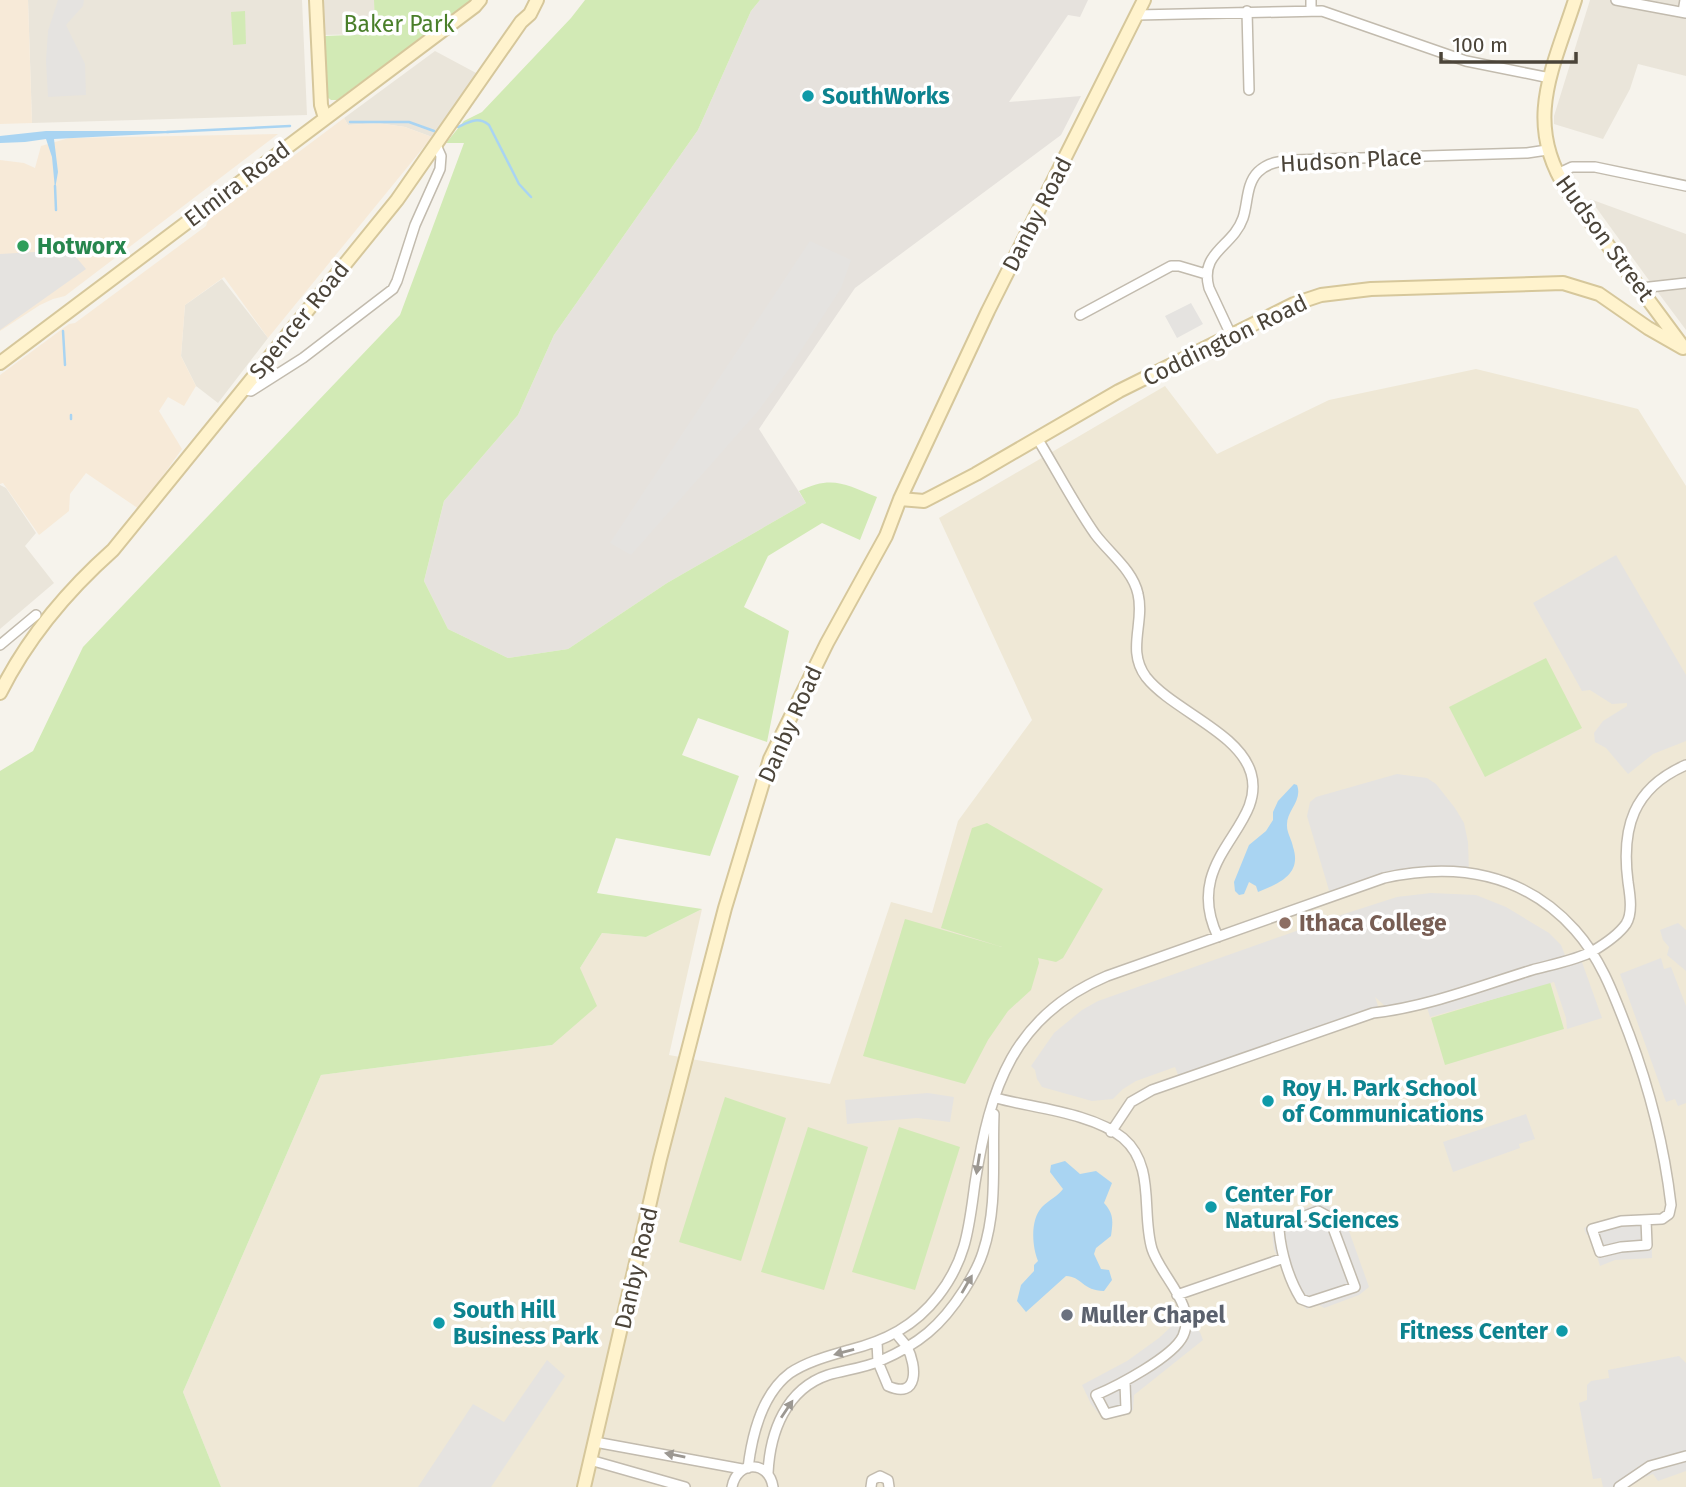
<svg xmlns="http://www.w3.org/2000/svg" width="1686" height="1487" font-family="'Fira Sans',sans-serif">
<rect width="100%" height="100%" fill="#f6f3ec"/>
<path fill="#eae5da" d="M 28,0 L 302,0 L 307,115 L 32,123 Z
M 319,0 L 374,0 L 375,34 L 320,35 Z
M 1590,0 L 1686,0 L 1686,76 L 1638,64 L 1630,89 L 1603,139 L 1554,124 L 1554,116 Z
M 435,51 L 478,74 L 432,137 L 405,127 L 377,123 L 348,125 L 344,118 Z
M 1590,199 L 1686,234 L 1686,330 L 1648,279 Z
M 222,279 L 268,338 L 218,403 L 196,386 L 181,356 L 185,305 Z
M 0,485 L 6,488 L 36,533 L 25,546 L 54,583 L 0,629 Z"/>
<path fill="#f7ead8" d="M 0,0 L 28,0 L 32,123 L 0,124 Z
M 344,118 L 348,125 L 377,123 L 405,127 L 432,137 L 268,338 L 224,277 L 185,305 L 181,356 L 196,386 L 184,406 L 168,397 L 159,411 L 182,449 L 139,509 L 86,473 L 70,494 L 69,511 L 39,535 L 3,483 L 0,484 L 0,375 L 69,324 L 75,323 L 206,226 L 208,220 Z
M 278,134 L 65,296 L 53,299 L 40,305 L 0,331 L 0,160 L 24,163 L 35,168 L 41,146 L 69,138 Z"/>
<path fill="#e6e2dd" d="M 760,0 L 1088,0 L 1080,17 L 1068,15 L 1009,102 L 1081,96 L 1061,135 L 855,288 L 759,429 L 806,503 L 667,583 L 568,649 L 508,658 L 448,629 L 424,581 L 444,501 L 518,415 L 554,335 L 698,130 L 751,11 Z"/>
<path fill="#efe8d6" d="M 1476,369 L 1638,409 L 1686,486 L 1686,1487 L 221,1487 L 183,1392 L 321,1075 L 552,1045 L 580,968 L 602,933 L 646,937 L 702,909 L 669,1055 L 830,1084 L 891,902 L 932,913 L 958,821 L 1032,720 L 939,518 L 1165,386 L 1217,454 L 1329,400 Z"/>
<path fill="#d2eab5" d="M 374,0 L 472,0 L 337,100 L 331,100 L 326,96 L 325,36 L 375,34 Z
M 585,0 L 760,0 L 751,11 L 698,130 L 554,335 L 518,415 L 444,501 L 424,581 L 448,629 L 508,658 L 568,649 L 667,583 L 806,503 L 799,491 C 832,475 845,484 877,497 L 860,540 L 822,523 L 768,556 L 744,607 L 789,631 L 767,742 L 698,718 L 682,755 L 739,776 L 710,856 L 616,838 L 597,893 L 702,909 L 646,937 L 602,933 L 580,968 L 597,1006 L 552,1045 L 321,1075 L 183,1392 L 221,1487 L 0,1487 L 0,771 L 33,751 L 83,647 L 400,315 L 464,143 L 446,143 L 464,121 L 482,112 L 571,18 Z
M 245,11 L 246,44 L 233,45 L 231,12 Z
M 1546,658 L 1582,728 L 1485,777 L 1449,707 Z
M 987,823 L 1103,889 L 1063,958 L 1056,962 L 1038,958 L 1039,963 L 1031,990 L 1008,1011 L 988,1040 L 965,1084 L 863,1056 L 905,919 L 1002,947 L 941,928 L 972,828 Z
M 1550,982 L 1564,1029 L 1445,1065 L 1431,1018 Z
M 725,1097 L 786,1118 L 741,1261 L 679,1242 Z
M 808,1127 L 868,1147 L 824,1290 L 761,1272 Z
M 899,1127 L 960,1147 L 915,1290 L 852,1272 Z"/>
<path fill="#e5e3e0" d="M 58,0 L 84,0 L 83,6 L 66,25 L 85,64 L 86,95 L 48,97 L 46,61 L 48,31 Z
M 810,241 L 851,260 L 841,288 L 789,369 L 758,411 L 631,555 L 610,543 Z
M 70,250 L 86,269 L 0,330 L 0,254 Z
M 1191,303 L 1203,324 L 1177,338 L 1165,316 Z
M 1616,555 L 1686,675 L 1686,741 L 1653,754 L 1628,774 L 1606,748 L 1595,742 L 1594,733 L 1603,721 L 1627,706 L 1627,703 L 1612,704 L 1590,690 L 1582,691 L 1533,603 Z
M 1397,774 L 1427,778 L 1436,784 L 1455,808 L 1464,823 L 1468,842 L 1469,872 L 1412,872 L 1331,897 L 1307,816 L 1310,802 L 1316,797 Z
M 1431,893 L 1476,895 L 1506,907 L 1549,933 L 1561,945 L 1565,955 L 1578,951 L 1602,1018 L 1567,1029 L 1566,1018 L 1554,982 L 1430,1017 L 1424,998 L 1393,1006 L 1385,1006 L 1375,997 L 1380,1012 L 1180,1080 L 1175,1067 L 1136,1081 L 1123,1089 L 1113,1099 L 1092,1101 L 1042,1087 L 1037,1079 L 1035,1070 L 1031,1066 L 1054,1033 L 1082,1010 L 1098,1001 L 1344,914 L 1397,897 Z
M 1678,923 L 1686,930 L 1686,971 L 1667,955 L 1669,947 L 1663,940 L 1660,930 Z
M 1661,958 L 1664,969 L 1671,967 L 1686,1006 L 1686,1103 L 1678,1106 L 1675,1099 L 1666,1102 L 1620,974 Z
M 928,1093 L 954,1097 L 950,1122 L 917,1118 L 847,1124 L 845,1100 Z
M 1526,1114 L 1535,1139 L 1519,1144 L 1520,1148 L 1453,1172 L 1443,1142 Z
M 1317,1204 L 1332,1207 L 1340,1218 L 1344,1217 L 1369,1287 L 1359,1295 L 1324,1308 L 1319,1305 L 1307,1309 L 1295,1299 L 1274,1249 L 1272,1230 L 1276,1220 L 1287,1214 Z
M 1629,1216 L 1651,1217 L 1652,1258 L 1615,1260 L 1600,1266 L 1591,1237 L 1586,1234 L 1584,1228 L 1611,1219 Z
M 1176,1322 L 1188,1322 L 1200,1332 L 1203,1340 L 1134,1395 L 1133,1410 L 1104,1420 L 1091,1404 L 1082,1385 L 1127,1361 L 1159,1338 Z
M 1679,1356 L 1686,1363 L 1686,1471 L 1658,1481 L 1653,1474 L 1619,1487 L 1603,1487 L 1601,1478 L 1593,1479 L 1579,1403 L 1587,1400 L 1587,1385 L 1591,1381 L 1609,1378 L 1608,1370 Z
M 547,1360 L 565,1376 L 491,1487 L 418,1487 L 473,1404 L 504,1422 Z"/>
<path fill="#a9d4f2" d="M 46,131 L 170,131 L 170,133 L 54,139 L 58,172 L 55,189 L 52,157 L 46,139 L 25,142 L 0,143 L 0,136 Z
M 1294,784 L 1297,785 C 1303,801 1286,811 1287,826 C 1287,833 1292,840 1293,847 C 1302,874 1280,883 1258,892 L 1256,886 L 1249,882 L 1244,894 L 1239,895 L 1235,891 L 1234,882 L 1249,845 L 1266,831 L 1273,820 L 1273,812 L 1278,801 Z
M 1065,1161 L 1080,1174 L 1096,1171 L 1112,1183 L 1104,1203 C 1114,1214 1113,1221 1111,1236 L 1096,1248 L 1094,1254 L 1101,1269 L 1109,1270 L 1112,1280 L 1104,1291 C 1083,1291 1081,1276 1066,1276 L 1026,1312 L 1017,1301 L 1021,1285 L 1034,1271 L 1034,1265 L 1038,1261 C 1032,1246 1030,1220 1042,1207 C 1049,1200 1058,1196 1063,1189 L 1050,1172 L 1051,1165 Z"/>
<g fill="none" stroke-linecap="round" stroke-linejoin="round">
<path stroke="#a9d4f2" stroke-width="2.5" d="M 350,122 L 409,122 L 434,131
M 458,127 C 469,122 478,116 489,125 L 519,184 L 531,197
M 167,132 L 290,126
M 55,186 L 56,210
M 63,331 L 65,365
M 71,419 L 71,415"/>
<defs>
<path id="street" d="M 1311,0 L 1311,11
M 1616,0 L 1686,13
M 1247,11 L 1249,90
M 1683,12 L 1685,0
M 1137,15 L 1322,11 L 1466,61 L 1550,78
M 1557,174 L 1572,167 L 1595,167 L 1686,186
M 1641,288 L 1686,283
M 1080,315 L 1171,266 L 1179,266 L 1206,274
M 1231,335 L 1209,288 C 1199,252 1233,247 1243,218 C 1248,203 1246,184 1258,172 C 1268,162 1281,161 1294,160 L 1527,153 L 1547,150
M 242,389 L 251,391 L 303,358 L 393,289 L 397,281 L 415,225 L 440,169 L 441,156 L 436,145
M 1037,438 C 1056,469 1074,504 1095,534 C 1109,553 1133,570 1138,594 C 1145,623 1126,650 1146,677 C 1172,710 1239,732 1251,773 C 1267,828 1180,858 1218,937
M 0,645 L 36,615
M 996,1098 C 1033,1108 1093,1113 1123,1138 C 1156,1166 1141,1213 1152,1249 C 1161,1277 1197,1305 1183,1336 C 1173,1357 1117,1386 1096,1395 L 1106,1414 L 1126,1409 L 1125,1383
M 1111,1132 L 1131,1102 L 1152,1090 L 1373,1013 C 1427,1007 1480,986 1532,970 C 1550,965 1577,960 1593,951 C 1603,945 1619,934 1626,924 C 1633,913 1630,895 1628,882 C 1621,828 1633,788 1686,765
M 1318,1211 L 1329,1217 L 1355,1287 L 1309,1302 L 1301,1299 C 1289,1280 1281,1253 1279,1230 L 1284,1224 Z
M 1177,1295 L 1284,1258
M 877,1342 L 878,1362 L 888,1386 C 919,1400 917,1366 907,1347 C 904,1342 899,1338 896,1333
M 595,1442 L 742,1469
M 590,1460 L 685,1487
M 748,1468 C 752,1435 762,1394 790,1373 C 808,1361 829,1356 849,1350 C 885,1341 915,1326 938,1296 C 967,1259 969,1226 975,1183 C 990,1087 1013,1016 1107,976 L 1384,878 C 1456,862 1524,873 1575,930 C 1602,960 1615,998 1629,1034 C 1650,1090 1664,1145 1671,1205 L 1669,1214 L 1662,1219 L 1621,1221 L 1592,1229 L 1600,1252 L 1621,1247 L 1647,1245 L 1646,1220
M 768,1473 C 770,1432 786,1389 828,1375 C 845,1370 864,1368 880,1361 C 919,1344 941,1326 964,1290 C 971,1279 979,1265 983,1252 C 998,1206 992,1161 994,1114
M 732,1487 C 737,1460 769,1460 773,1487
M 871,1487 L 872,1480 L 880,1476 L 888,1480 L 889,1487
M 1619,1487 L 1650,1466 L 1686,1456"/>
<path id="secondary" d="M 316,0 L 321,105 L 325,118
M 1575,0 C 1553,69 1523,122 1567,190 L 1681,344
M 0,363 L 475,6 L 480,0
M 900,499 L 924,501 L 976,474 L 1119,391 L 1294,304 L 1321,295 L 1371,289 L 1563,283 L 1599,294 L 1648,328 L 1683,348
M 0,693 C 27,639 68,590 113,550 L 397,200 L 521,22 L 530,14 L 537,0
M 584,1487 L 660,1159 L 701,1000 L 725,908 L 770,759 L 827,643 L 886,536 L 900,499 L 988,311 L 1144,0"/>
</defs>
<use href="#street" stroke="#c2bbae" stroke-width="12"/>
<use href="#secondary" stroke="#d6c79b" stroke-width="16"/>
<use href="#street" stroke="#fff" stroke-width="9"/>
<use href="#secondary" stroke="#fff3cd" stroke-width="12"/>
</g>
<defs><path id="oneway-solid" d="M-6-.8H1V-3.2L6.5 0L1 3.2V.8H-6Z" transform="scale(1.75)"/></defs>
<g fill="#9c9892">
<use href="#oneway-solid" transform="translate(978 1164) rotate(99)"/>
<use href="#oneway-solid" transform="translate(967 1284) rotate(-60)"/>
<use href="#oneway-solid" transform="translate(844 1352) rotate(165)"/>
<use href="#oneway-solid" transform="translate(787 1409) rotate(-56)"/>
<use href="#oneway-solid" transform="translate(675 1455) rotate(-169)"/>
</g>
<g fill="#0f9aa8" stroke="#fff" stroke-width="2.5">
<circle cx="808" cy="96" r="7"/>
<circle cx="1268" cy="1101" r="7"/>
<circle cx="1211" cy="1207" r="7"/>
<circle cx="439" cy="1323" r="7"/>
<circle cx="1562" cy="1331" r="7"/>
</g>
<circle fill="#2e9e5b" stroke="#fff" stroke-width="2.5" cx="23" cy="246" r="7"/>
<circle fill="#8d6e63" stroke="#fff" stroke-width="2.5" cx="1285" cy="923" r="7"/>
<circle fill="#6b7280" stroke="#fff" stroke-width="2.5" cx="1067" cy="1315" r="7"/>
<g text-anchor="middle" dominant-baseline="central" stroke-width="7" stroke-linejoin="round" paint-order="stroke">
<g font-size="23" fill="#4a7f2a" stroke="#fff">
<text x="399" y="24">Baker Park</text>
</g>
<g font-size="23" font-weight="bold" fill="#0d838f" stroke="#fff" text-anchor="start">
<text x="822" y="96">SouthWorks</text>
<text x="1282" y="1088">Roy H. Park School<tspan x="1282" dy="26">of Communications</tspan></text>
<text x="1225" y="1194">Center For<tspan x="1225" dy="26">Natural Sciences</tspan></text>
<text x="453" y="1310">South Hill<tspan x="453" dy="26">Business Park</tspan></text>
<text x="1548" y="1331" text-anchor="end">Fitness Center</text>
</g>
<g font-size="23" fill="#4b4439" stroke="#fff">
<text transform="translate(1351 160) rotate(-3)">Hudson Place</text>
<text transform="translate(237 184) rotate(-37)">Elmira Road</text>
<text transform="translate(1037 214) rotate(-63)">Danby Road</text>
<text transform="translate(1605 238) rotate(54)">Hudson Street</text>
<text transform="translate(299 320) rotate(-51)">Spencer Road</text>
<text transform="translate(1225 340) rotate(-26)">Coddington Road</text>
<text transform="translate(790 724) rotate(-66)">Danby Road</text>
<text transform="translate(636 1268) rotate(-77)">Danby Road</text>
</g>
<g font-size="23" font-weight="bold" fill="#27864d" stroke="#fff" text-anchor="start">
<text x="37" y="246">Hotworx</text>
</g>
<g font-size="23" font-weight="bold" fill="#785e54" stroke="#fff" text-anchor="start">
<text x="1299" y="923">Ithaca College</text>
</g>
<g font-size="23" font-weight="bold" fill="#5b616d" stroke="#fff" text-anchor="start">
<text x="1081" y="1315">Muller Chapel</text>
</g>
</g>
<path d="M1441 52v10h135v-10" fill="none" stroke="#4b4439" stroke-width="3.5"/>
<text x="1452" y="52" font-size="21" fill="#4b4439" stroke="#ffffff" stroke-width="5" paint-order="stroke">100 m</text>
</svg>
